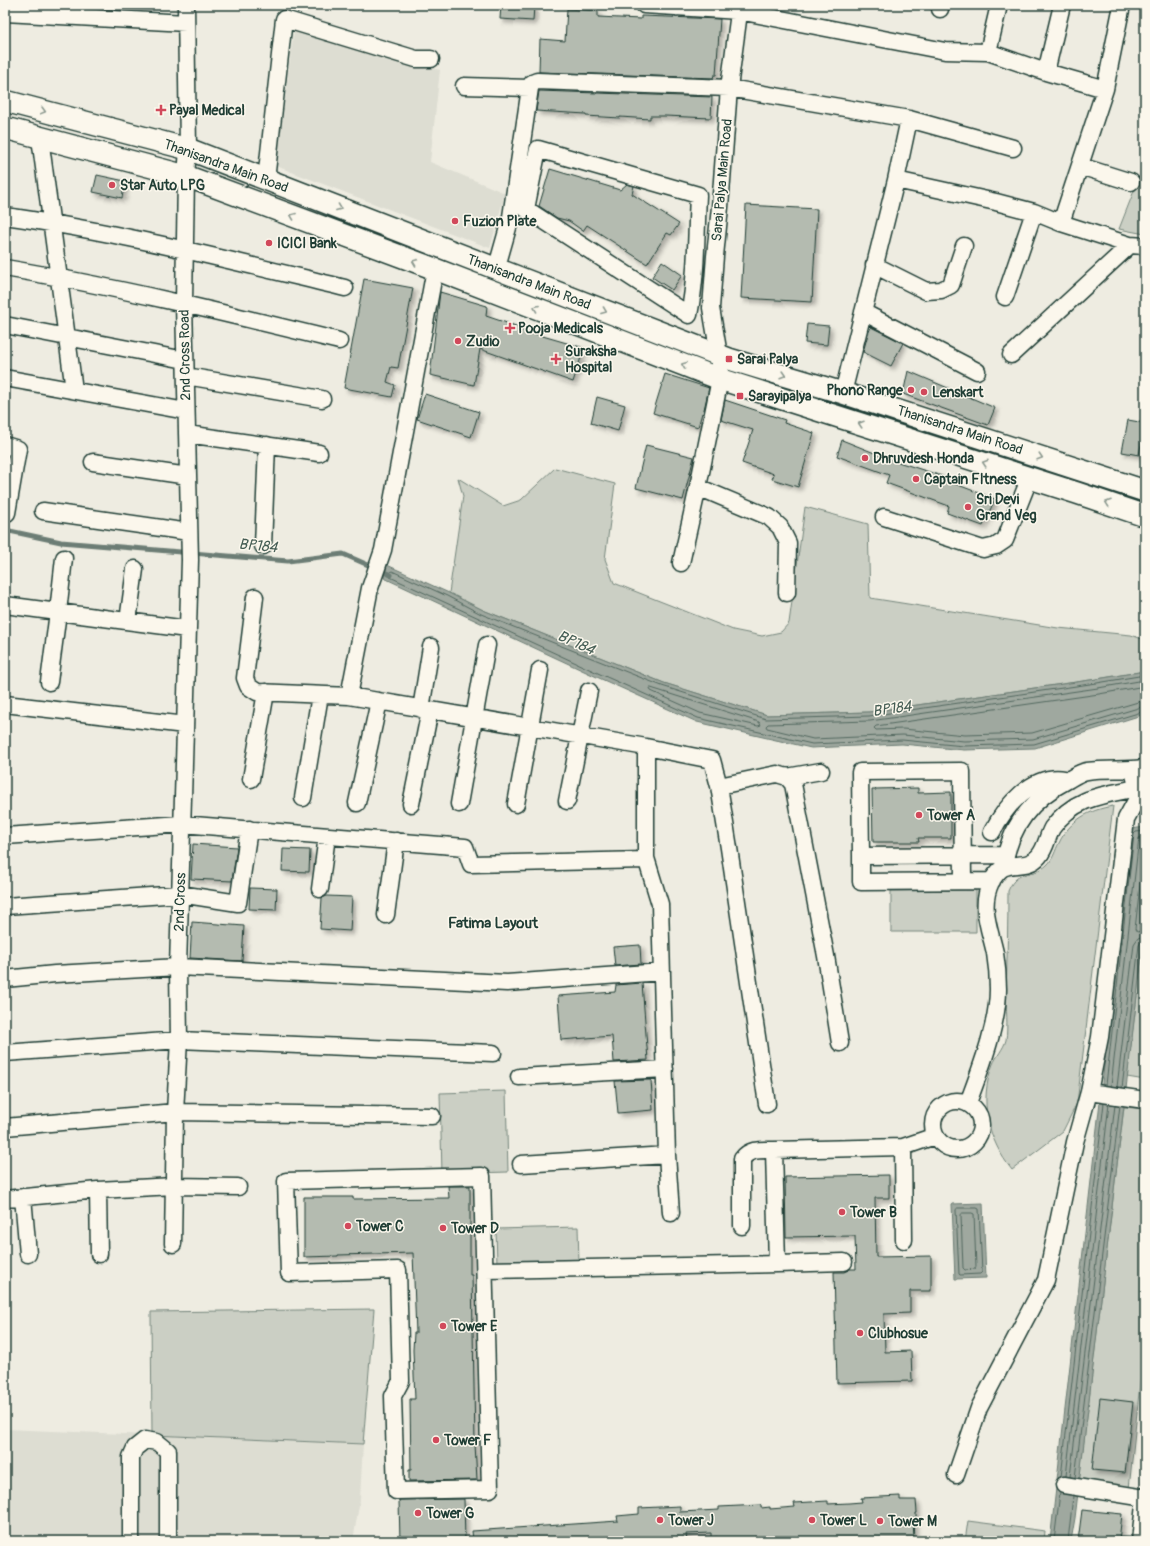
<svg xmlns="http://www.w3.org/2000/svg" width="1150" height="1546" font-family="Pangolin,sans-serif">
<defs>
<filter id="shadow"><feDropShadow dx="3.5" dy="3.5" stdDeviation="2" flood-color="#0004"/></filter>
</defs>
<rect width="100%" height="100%" fill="#eeece1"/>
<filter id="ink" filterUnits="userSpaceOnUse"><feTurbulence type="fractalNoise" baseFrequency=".025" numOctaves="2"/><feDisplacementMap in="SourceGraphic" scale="8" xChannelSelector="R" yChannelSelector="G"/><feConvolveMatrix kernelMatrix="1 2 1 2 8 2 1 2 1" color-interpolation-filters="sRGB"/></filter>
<g filter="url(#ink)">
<path fill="#ddddd2" d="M 294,29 L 440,70 L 430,162 L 505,193 L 490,248 L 276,166 Z
M 5,1429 L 363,1444 L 360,1499 L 353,1541 L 5,1541 Z"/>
<path fill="#cbcfc4" stroke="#75867c" d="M 1145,163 L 1145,234 L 1119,229 Z
M 555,468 L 615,484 L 605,559 L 614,583 L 733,630 L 762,636 L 781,632 L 789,623 L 805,507 L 868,524 L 870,598 L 1058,628 L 1131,635 L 1145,640 L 1145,671 L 1097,679 L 869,712 L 767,715 L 664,683 L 483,610 L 449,593 L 463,496 L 458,478 L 503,506 L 521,500 Z
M 1113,806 L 1077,1103 L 1063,1131 L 1012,1170 C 988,1140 978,1101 993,1064 C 996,1057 1004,1048 1006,1040 C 1008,1026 1006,1009 1006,995 C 1007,960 1008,926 1008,891 C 1018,867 1032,879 1047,865 C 1054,858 1055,850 1059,843 C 1070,820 1089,810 1113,806 Z
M 976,890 L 976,932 L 891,932 L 891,891 Z
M 1145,929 L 1145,1080 L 1127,1077 Z
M 506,1091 L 508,1172 L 442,1174 L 440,1093 Z
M 1124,1107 L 1145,1109 L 1145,1335 L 1129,1489 L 1079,1482 Z
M 578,1227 L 579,1262 L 497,1264 L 496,1229 Z
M 374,1309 L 363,1444 L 152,1435 L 151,1312 Z
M 968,1521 L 1045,1531 L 1044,1541 L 965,1541 Z"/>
<path fill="#9fa89f" stroke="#6c7d74" d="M 387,565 L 449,593 L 483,610 L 664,683 L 767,715 L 869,712 L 1097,679 L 1145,671 L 1145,714 L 1035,748 L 964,750 L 902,744 L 811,748 L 697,722 L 599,678 L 384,578 Z
M 1145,827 L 1145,929 L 1075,1518 L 1071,1541 L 1050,1541 L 1131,829 Z
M 983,1203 L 986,1278 L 955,1279 L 952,1204 Z"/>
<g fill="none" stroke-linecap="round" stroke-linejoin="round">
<path stroke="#52685f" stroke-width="1" d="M 1145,675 L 1097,683 L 869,716 L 766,719 L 662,686 L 481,614 L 447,596 L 392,571 L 390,572 L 389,575 L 390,577 L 600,674 L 698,718 L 812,744 L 902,740 L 964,746 L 1034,744 L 1145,711
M 1145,680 L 1098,688 L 870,721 L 768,724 L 766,726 L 767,728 L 813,739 L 903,735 L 964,741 L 1033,739 L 1145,706
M 1145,686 L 1099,694 L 876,726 L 874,728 L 876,730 L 903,729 L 965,735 L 1032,733 L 1145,700
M 651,688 L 759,722 L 761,725 L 758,726 L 700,713 L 651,691 L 650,689 Z
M 1145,842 L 1135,929 L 1137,932 L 1145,930
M 1106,1085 L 1134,834 L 1136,832 L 1145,831
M 1111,1086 L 1139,838 L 1145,836
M 1117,1087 L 1134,944 L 1138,938 L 1145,936
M 1122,1088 L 1139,945 L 1141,942 L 1145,941
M 958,1208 L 977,1208 L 979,1209 L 982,1272 L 980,1274 L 960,1275 L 959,1274 L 956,1210 Z
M 963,1213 L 972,1213 L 974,1214 L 976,1267 L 975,1269 L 965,1270 L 963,1268 L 961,1215 Z
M 1066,1476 L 1109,1104
M 1061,1477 L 1104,1103
M 1070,1477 L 1115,1105
M 1075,1478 L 1120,1105
M 1054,1541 L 1060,1493
M 1068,1541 L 1073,1496"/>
<path stroke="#6c7d74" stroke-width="5" d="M 5,530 L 61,542 L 288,561 L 343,554 L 391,575"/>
</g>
<path fill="#b4bbb0" stroke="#1f3d34" filter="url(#shadow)" d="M 501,5 L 534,5 L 533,21 L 500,19 Z
M 567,9 L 598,11 L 598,17 L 641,19 L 641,16 L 720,19 L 716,75 L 714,75 L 713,78 L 539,72 L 540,39 L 565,41 Z
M 539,91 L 712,97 L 711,118 L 665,116 L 650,116 L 650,119 L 620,117 L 620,118 L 586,116 L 586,114 L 536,111 Z
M 550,169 L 620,190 L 627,184 L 634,186 L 632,194 L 679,224 L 671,235 L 667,233 L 647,264 L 587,225 L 583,231 L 569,221 L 557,218 L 539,206 Z
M 97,175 L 125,181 L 122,198 L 93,192 Z
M 746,205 L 817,209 L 812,302 L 741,298 Z
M 662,261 L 682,275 L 672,290 L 652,277 Z
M 364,279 L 413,288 L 398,368 L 391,367 L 387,382 L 395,385 L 392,397 L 344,388 Z
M 440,292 L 487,306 L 486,316 L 522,328 L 522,330 L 584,348 L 573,382 L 480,349 L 474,385 L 430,375 Z
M 807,324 L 829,326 L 827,345 L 805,343 Z
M 871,327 L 903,343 L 891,366 L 863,352 L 868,334 Z
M 908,371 L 995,408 L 988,425 L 903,394 Z
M 665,374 L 709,388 L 703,414 L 702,413 L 698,427 L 653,413 Z
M 425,394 L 479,412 L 471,437 L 417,419 Z
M 597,397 L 625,405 L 618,431 L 591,423 Z
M 725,400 L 785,420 L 784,423 L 814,433 L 798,487 L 772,479 L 774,474 L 742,463 L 753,430 L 721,420 Z
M 1128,420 L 1145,423 L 1139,455 L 1122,452 Z
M 842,440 L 892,460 L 954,480 L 953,483 L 995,499 L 983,526 L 947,513 L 949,506 L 886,483 L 889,475 L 837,456 Z
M 646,445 L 694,457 L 683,500 L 636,488 Z
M 918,788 L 918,793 L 951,792 L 951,838 L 918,838 L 919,842 L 873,842 L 872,790 L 876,790 L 875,789 Z
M 193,844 L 237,847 L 232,881 L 191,879 Z
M 283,849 L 310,850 L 309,872 L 282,871 Z
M 250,888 L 277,889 L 276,910 L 249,909 Z
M 327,896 L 352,897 L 350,931 L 320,929 L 322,898 Z
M 192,922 L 244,926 L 242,961 L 190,958 Z
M 640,945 L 641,964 L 615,966 L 613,947 Z
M 642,983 L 648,1060 L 614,1062 L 612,1036 L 561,1040 L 558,996 L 615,992 L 616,985 Z
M 651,1080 L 653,1110 L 618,1113 L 615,1081 Z
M 889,1175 L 889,1198 L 875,1198 L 876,1257 L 931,1256 L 931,1291 L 910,1291 L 910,1313 L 884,1314 L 885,1352 L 911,1351 L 912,1381 L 837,1383 L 834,1272 L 844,1272 L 850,1269 L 856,1269 L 855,1236 L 786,1237 L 785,1177 Z
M 448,1186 L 470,1186 L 470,1275 L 472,1275 L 475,1444 L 477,1480 L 409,1481 L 409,1470 L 411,1470 L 410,1399 L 415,1399 L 413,1350 L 414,1333 L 416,1333 L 413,1253 L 338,1255 L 338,1256 L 304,1257 L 304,1197 L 353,1197 L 353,1199 L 449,1198 Z
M 1100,1398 L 1133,1402 L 1125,1473 L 1092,1470 Z
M 900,1496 L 900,1500 L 916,1500 L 917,1513 L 916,1513 L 916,1518 L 913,1518 L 914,1541 L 802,1541 L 801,1538 L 762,1541 L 717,1541 L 717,1537 L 711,1538 L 711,1533 L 686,1534 L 687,1541 L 473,1541 L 472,1531 L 618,1521 L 617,1516 L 639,1514 L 639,1508 L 680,1506 L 680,1512 L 719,1510 L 719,1507 L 761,1505 L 761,1508 L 770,1507 L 770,1509 L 795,1507 L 794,1503 L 828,1501 L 828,1504 L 849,1503 L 862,1502 L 861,1498 Z
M 464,1499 L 465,1541 L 400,1541 L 399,1500 Z
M 1082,1510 L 1122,1514 L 1119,1541 L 1078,1541 Z"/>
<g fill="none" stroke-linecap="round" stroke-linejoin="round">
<defs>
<path id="minor" d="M 644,5 L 739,11 L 945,51 L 988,52 L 1046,72 L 1105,89
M 940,9 L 940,5
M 5,13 L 186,23
M 988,52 L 999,5
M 1046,72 L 1062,5
M 464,86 L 530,88
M 909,119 L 1013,148
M 40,138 L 74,390
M 538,149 L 698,195 C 696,235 697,275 689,315 L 526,209 Z
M 1080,166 L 1131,182
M 266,180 L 284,19 L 416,59 L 431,59
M 5,216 C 120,232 232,261 345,288
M 1061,223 L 1105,89 L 1122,5
M 874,265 L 926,291 L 941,290 L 951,285 L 964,246
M 5,268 C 118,287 228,314 339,341
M 435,269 L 383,550 L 370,588 L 349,696 L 646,747 L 646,858 L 660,904 L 667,1155 L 521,1164
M 496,270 L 511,217 L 530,88 L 532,83 L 537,81 L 729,88 L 909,119 L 896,180 L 996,202 L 1034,212 L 1061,223 L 1130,245 L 1145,246
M 1005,297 L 1034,212
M 863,312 L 977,371
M 5,325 L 185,360
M 1011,355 L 1130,245
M 186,376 L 322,399
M 5,378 L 186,411
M 843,393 L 896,180
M 187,434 L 319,453
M 5,445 L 18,449 L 7,513
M 93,462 L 188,476
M 698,487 L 769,517 L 780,527 L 788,543 L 787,593
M 43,511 L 189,532
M 884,517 L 983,549 L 996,546 L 1005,540 L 1030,477
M 263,546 L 267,445
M 681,563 L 698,487 L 720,379 L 719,355 L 711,308 L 715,256 L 720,207 L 729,88 L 740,5
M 255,597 L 245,678 L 248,686 L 257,692 L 349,696
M 5,605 L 187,629
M 128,621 L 135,569
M 49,682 L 58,612 L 64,558
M 5,704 L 185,725
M 421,709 L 431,647
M 646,747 L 712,760 L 719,786 L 729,848 L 767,1104
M 787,777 L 821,771
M 251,779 L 266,692
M 719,786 L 777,774 L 787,777 L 793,784 L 826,956 L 840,1043
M 303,798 L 320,695
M 567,801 L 589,691
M 357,803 L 379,701
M 411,804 L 430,710
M 459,804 L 487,645
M 516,804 L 540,670
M 992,832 C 1005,807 1032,773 1065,779
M 5,836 L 182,824 L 465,847 L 471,864 L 646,860
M 861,856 L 860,772 L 962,771 L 963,881
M 1004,865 C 1010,826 1033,798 1068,780 C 1073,777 1080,772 1087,771 C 1106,768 1126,771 1145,768
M 992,881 L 861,882 L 861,856 L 1005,855
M 320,889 L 327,836
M 5,906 L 180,894 L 238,903 L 249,829
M 386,915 L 396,841
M 5,979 L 55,974 L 178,967 L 507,983 L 662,972
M 5,1053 L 179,1040 L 493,1053
M 519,1077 L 665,1069
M 1089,1092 L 1145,1100
M933 1125a24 24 0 1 1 48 0a24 24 0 1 1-48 0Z
M 968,1103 C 980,1070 998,1025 998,989 C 998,977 997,965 995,953 C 990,929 979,907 991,882 C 993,878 999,870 1003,868 C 1014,862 1028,869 1039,856 C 1046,848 1047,837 1052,828 C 1074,797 1103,795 1137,788
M 5,1127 L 175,1112 L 432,1116
M 903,1147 L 904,1240
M 667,1155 L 671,1213
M 482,1176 L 490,1489 L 396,1491 L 393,1396 L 401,1381 L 398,1270 L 289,1273 L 286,1181 Z
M 98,1190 L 99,1254
M 23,1197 L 28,1254
M 5,1199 L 98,1190 L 174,1186 L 238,1187
M 742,1226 L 742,1159 C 750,1148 762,1150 774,1150
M 173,1244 L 175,1112 L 179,1040 L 178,967 L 190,560 L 184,303 L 186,176 L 188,149 L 186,5
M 844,1262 L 777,1264 L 774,1150 L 903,1147 L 935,1136
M 485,1270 L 777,1264
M 956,1475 L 979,1408 L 1046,1280 L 1075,1142 L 1089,1092 L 1100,1037 L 1126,819 L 1139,795 L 1133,770
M 1064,1485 L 1145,1498
M 131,1541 L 131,1457 L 135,1448 L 145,1440 L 157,1442 L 168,1451 L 168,1541
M 1140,1541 L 1145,1496"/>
<path id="major" d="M 5,101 L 188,149 L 729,359 L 843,393 L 1145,491
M 5,128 L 186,176 L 435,269 L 720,379 L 1077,493 L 1145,516"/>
</defs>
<use href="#minor" stroke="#1f3d34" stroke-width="19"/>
<use href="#major" stroke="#1f3d34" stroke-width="24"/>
<use href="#minor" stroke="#fbf7ec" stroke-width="16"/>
<use href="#major" stroke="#fbf7ec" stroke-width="21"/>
</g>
<defs><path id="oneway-chevron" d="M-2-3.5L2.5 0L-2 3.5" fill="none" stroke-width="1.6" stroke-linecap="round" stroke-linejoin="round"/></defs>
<g stroke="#8d9a90">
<use href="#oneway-chevron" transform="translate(43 111) rotate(15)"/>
<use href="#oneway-chevron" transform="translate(339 208) rotate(21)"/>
<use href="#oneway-chevron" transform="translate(293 216) rotate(-159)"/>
<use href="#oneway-chevron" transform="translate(415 262) rotate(-159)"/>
<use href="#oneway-chevron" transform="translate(536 308) rotate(-159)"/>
<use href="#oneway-chevron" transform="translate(604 311) rotate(21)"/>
<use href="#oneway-chevron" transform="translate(684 365) rotate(-159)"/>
<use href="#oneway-chevron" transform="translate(783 375) rotate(17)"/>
<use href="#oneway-chevron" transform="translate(861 424) rotate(-162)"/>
<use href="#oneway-chevron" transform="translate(1040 457) rotate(18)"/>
<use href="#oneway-chevron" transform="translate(985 463) rotate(-162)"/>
<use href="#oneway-chevron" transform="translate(1108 503) rotate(-161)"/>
</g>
</g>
<g fill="#d1495b" stroke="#fbf7ec" stroke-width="1.5">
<path d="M159 104h4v4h4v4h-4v4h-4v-4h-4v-4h4z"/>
<circle cx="112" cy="185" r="4"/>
<circle cx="455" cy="221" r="4"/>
<circle cx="269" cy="243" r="4"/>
<path d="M508 322h4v4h4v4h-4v4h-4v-4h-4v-4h4z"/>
<circle cx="458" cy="341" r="4"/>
<path d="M554 353h4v4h4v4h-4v4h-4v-4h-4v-4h4z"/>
<rect x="725" y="355" width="8" height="8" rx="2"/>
<circle cx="911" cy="390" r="4"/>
<circle cx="924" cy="392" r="4"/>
<rect x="736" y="392" width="8" height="8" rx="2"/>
<circle cx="865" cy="458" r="4"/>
<circle cx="916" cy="479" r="4"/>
<circle cx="968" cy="507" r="4"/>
<circle cx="919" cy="815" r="4"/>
<circle cx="842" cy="1212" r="4"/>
<circle cx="348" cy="1226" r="4"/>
<circle cx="443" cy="1228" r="4"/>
<circle cx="443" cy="1326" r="4"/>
<circle cx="860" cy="1333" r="4"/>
<circle cx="436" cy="1440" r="4"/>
<circle cx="418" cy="1513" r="4"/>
<circle cx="660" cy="1520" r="4"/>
<circle cx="812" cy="1520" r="4"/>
<circle cx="880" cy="1521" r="4"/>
</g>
<g text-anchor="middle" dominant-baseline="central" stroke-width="3" stroke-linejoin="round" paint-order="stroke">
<g font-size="14" font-weight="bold" fill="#1f3d34" stroke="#fbf7ec" text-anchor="start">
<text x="169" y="110">Payal Medical</text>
<text x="120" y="185">Star Auto LPG</text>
<text x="463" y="221">Fuzion Plate</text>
<text x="277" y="243">ICICI Bank</text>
<text x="518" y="328">Pooja Medicals</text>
<text x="466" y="341">Zudio</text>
<text x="565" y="351">Suraksha<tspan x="565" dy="16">Hospital</tspan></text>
<text x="737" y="359">Sarai Palya</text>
<text x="903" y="390" text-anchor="end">Phono Range</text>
<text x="932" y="392">Lenskart</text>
<text x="748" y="396">Sarayipalya</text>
<text x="873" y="458">Dhruvdesh Honda</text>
<text x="924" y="479">Captain FItness</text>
<text x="976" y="499">Sri Devi<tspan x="976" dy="16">Grand Veg</tspan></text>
<text x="927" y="815">Tower A</text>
<text x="850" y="1212">Tower B</text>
<text x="356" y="1226">Tower C</text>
<text x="451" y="1228">Tower D</text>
<text x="451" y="1326">Tower E</text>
<text x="868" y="1333">Clubhosue</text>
<text x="444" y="1440">Tower F</text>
<text x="426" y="1513">Tower G</text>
<text x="668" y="1520">Tower J</text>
<text x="820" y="1520">Tower L</text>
<text x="888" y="1521">Tower M</text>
</g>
<g font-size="14" fill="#1f3d34" stroke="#fbf7ec">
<text transform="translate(226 166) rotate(20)">Thanisandra Main Road</text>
<text transform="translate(722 180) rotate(-85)">Sarai Palya Main Road</text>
<text transform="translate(529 282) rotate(21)">Thanisandra Main Road</text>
<text transform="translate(185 355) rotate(-91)">2nd Cross Road</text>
<text transform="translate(960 430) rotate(18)">Thanisandra Main Road</text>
<text transform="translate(180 902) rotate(-88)">2nd Cross</text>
</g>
<g font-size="15" font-style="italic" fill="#455d54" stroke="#fbf7ec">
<text transform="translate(258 546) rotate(5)">BP184</text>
<text transform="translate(576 643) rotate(24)">BP184</text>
<text transform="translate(892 709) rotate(-8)">BP184</text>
</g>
<g font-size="15" font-weight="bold" fill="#1f3d34" stroke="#fbf7ec">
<text x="493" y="923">Fatima Layout</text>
</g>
</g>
<rect width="1150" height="1546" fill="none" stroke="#fbf7ec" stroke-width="20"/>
<rect x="10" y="10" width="1130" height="1526" fill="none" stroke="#1f3d34" stroke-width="1.5" filter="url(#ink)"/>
</svg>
